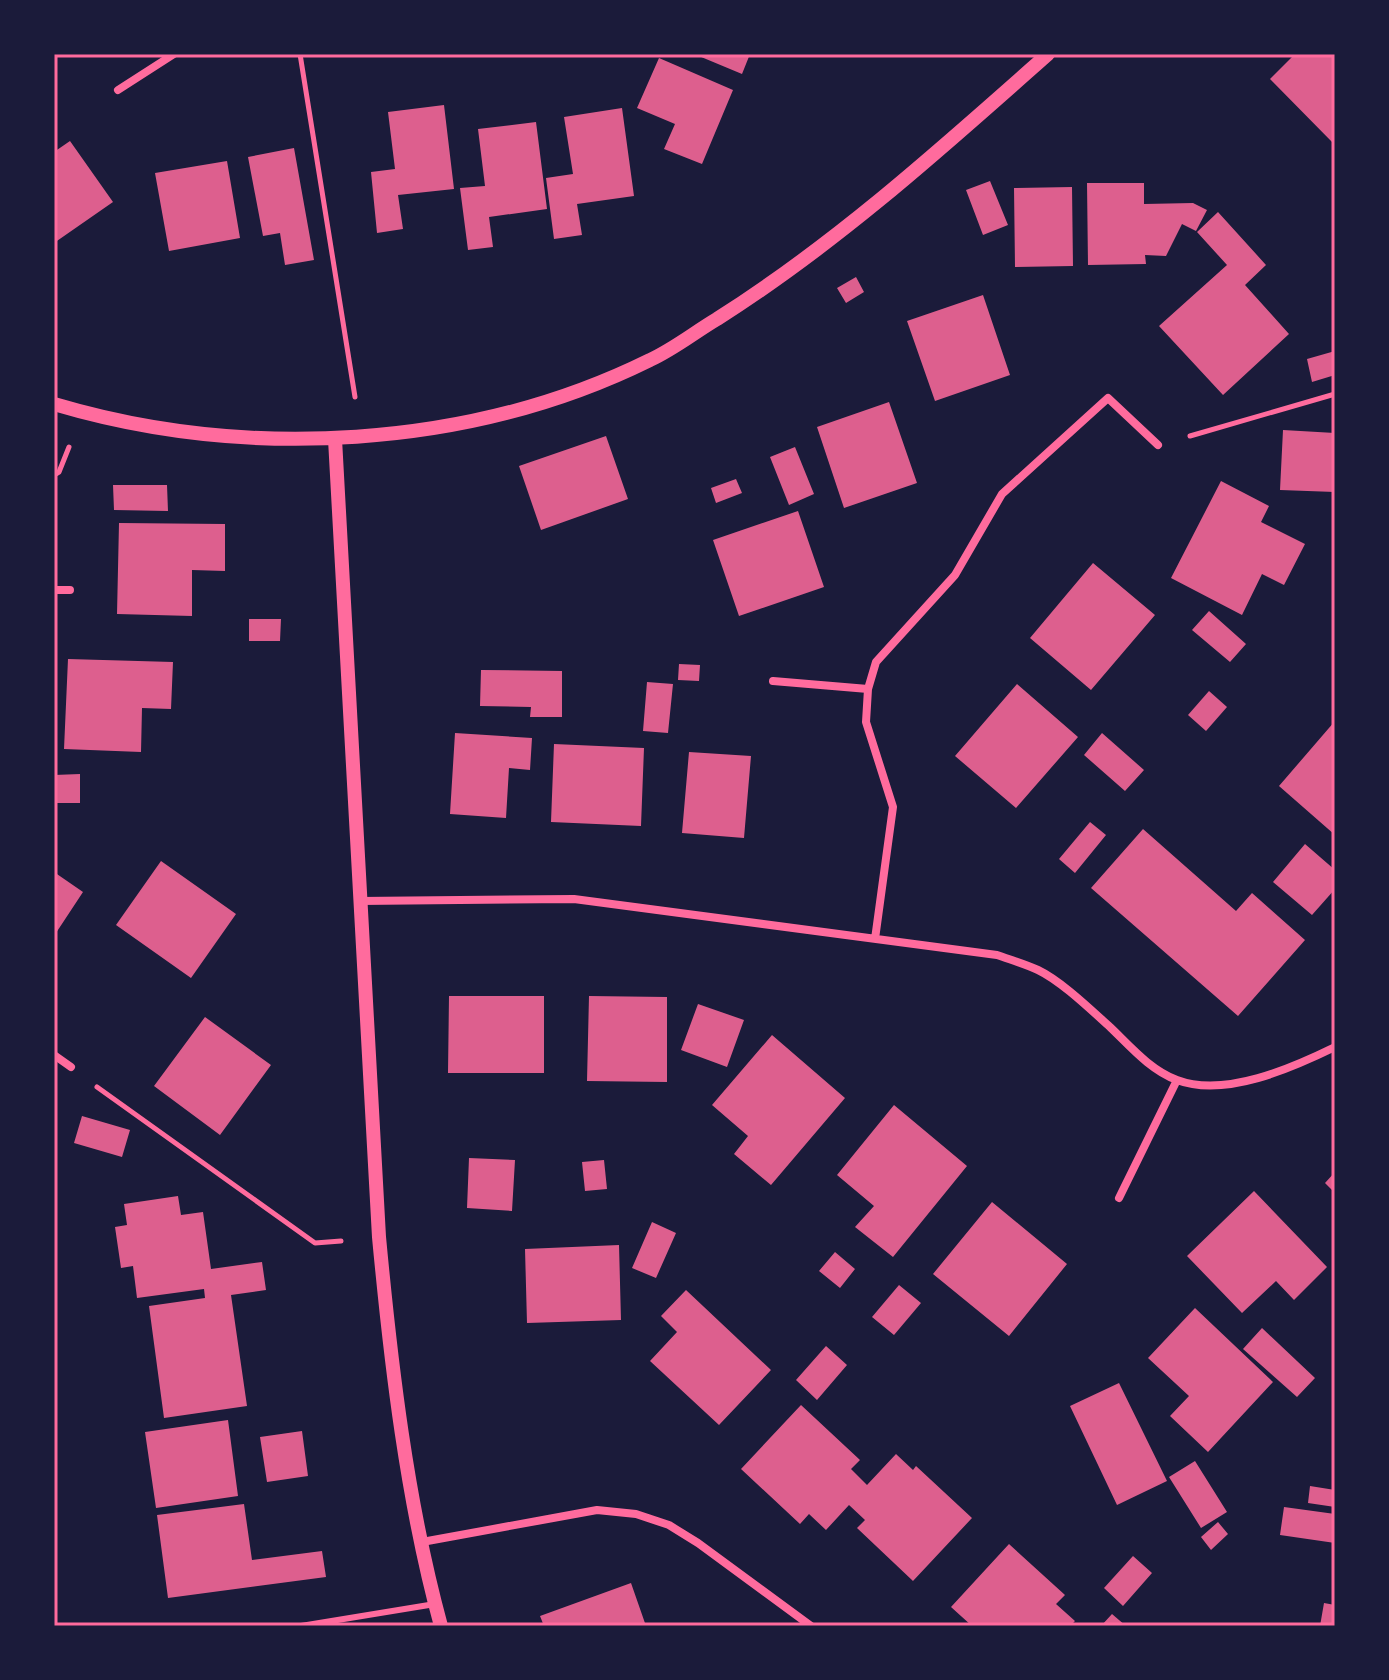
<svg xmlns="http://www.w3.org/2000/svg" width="1389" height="1680" font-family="Manrope,sans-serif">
<rect width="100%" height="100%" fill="#1b1b3a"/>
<path fill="#dd5f8e" d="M 694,54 L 750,54 L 742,74 Z
M 1295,54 L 1335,54 L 1333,143 L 1270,79 Z
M 659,58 L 733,90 L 702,164 L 664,149 L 675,124 L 637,108 Z
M 444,105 L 454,189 L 398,195 L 403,229 L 377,233 L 371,172 L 395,169 L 388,112 Z
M 622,108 L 634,196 L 577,204 L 582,235 L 554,239 L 546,178 L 573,174 L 564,117 Z
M 536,122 L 547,209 L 489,217 L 493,247 L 468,250 L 460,188 L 485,186 L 478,129 Z
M 70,141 L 113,202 L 54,243 L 54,152 Z
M 294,148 L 314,260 L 285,265 L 280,233 L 263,236 L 248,157 Z
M 227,161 L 240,238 L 169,251 L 155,173 Z
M 990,181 L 1008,225 L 983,235 L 966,190 Z
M 1087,183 L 1144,183 L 1144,204 L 1193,203 L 1207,210 L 1196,231 L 1182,224 L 1166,256 L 1145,255 L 1146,264 L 1088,265 Z
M 1072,187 L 1073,266 L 1015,267 L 1014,188 Z
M 1218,212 L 1266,265 L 1245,285 L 1289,334 L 1223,395 L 1159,326 L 1227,265 L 1197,232 Z
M 856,277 L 864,292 L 846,303 L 837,288 Z
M 983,295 L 1010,375 L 935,401 L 907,321 Z
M 1335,351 L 1335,375 L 1312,382 L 1307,359 Z
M 889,402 L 917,483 L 844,508 L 817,427 Z
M 1283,430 L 1335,433 L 1335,492 L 1280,490 Z
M 606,436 L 628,499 L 541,530 L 519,466 Z
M 795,447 L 814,494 L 789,505 L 770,457 Z
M 736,479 L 742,493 L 716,503 L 711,488 Z
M 1221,481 L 1269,506 L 1261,522 L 1305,544 L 1284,585 L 1262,574 L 1242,615 L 1171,578 Z
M 113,485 L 167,485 L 168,511 L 114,510 Z
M 798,511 L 824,587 L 739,616 L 713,540 Z
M 119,523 L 225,524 L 225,571 L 192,570 L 192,616 L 117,614 Z
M 1093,563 L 1155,615 L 1091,690 L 1030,638 Z
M 1209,611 L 1246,644 L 1230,662 L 1192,630 Z
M 249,619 L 281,619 L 280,641 L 249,641 Z
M 68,659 L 173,662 L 171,709 L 142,708 L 141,752 L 64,749 Z
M 679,664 L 700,665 L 699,681 L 678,680 Z
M 481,670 L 562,671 L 562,717 L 530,717 L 531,707 L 480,706 Z
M 647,682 L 673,684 L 668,733 L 643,731 Z
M 1017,684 L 1078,737 L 1016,808 L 955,756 Z
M 1209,691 L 1227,707 L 1206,731 L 1188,715 Z
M 1335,721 L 1335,835 L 1279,786 Z
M 455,733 L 532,738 L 530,770 L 509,768 L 506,818 L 450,814 Z
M 1102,733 L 1144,770 L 1125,791 L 1084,755 Z
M 554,744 L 644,748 L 641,826 L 551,822 Z
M 689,752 L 751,756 L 744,838 L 682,833 Z
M 80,774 L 80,803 L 54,803 L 54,775 Z
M 1090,822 L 1106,835 L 1075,873 L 1059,859 Z
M 1143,829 L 1236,911 L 1252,893 L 1305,940 L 1238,1016 L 1091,888 Z
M 1305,844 L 1335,870 L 1335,889 L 1312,915 L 1273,882 Z
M 161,861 L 236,914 L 191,978 L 116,925 Z
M 54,872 L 83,892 L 54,936 Z
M 449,996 L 544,996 L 544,1073 L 448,1073 Z
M 589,996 L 667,997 L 667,1082 L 587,1081 Z
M 698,1004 L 744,1020 L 727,1067 L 681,1050 Z
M 205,1017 L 271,1065 L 220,1135 L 154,1086 Z
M 772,1035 L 845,1098 L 771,1185 L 734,1154 L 748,1136 L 712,1105 Z
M 894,1105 L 967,1166 L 893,1257 L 855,1227 L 874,1206 L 837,1175 Z
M 82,1116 L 130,1130 L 122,1157 L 74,1143 Z
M 469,1158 L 515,1160 L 512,1211 L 467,1208 Z
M 604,1160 L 607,1189 L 585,1191 L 582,1162 Z
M 1335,1172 L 1335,1193 L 1325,1183 Z
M 1254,1191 L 1327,1267 L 1294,1300 L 1276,1281 L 1242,1313 L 1187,1256 Z
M 178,1196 L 181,1215 L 203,1212 L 211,1269 L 262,1262 L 266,1290 L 231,1295 L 247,1406 L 164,1418 L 149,1306 L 205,1298 L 204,1289 L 137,1298 L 133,1266 L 121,1268 L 115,1227 L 127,1225 L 124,1204 Z
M 992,1202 L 1067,1264 L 1009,1336 L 933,1274 Z
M 652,1222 L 676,1233 L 656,1278 L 632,1268 Z
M 619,1245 L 621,1320 L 527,1323 L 525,1249 Z
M 835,1252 L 855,1269 L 840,1288 L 819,1271 Z
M 899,1285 L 921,1303 L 894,1335 L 872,1317 Z
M 686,1290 L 771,1370 L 719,1425 L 650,1361 L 677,1332 L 661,1316 Z
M 1195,1308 L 1273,1382 L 1208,1452 L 1170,1416 L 1189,1396 L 1148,1358 Z
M 1262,1328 L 1315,1378 L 1297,1397 L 1243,1349 Z
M 826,1346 L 847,1365 L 817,1400 L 796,1380 Z
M 1119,1383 L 1167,1481 L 1117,1505 L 1070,1406 Z
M 801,1405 L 860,1460 L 851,1469 L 867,1485 L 896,1454 L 913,1470 L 916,1466 L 972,1518 L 913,1581 L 857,1528 L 865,1520 L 849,1505 L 826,1530 L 809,1514 L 800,1524 L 741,1469 Z
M 228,1420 L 238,1496 L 156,1508 L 145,1432 Z
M 302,1431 L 308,1476 L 267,1482 L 260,1437 Z
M 1195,1461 L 1227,1512 L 1201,1528 L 1169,1477 Z
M 1310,1486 L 1335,1490 L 1335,1507 L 1308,1503 Z
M 244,1504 L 252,1560 L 322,1551 L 326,1577 L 168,1598 L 157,1515 Z
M 1284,1507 L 1335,1514 L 1335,1543 L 1280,1535 Z
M 1218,1522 L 1228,1534 L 1211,1550 L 1201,1537 Z
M 1009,1544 L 1065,1595 L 1056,1604 L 1075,1621 L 1070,1626 L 972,1626 L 951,1607 Z
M 1133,1556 L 1152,1573 L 1123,1606 L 1104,1588 Z
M 631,1583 L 646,1626 L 544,1626 L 540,1616 Z
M 1324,1603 L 1335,1605 L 1335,1626 L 1320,1626 Z
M 1112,1614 L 1126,1626 L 1101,1626 Z"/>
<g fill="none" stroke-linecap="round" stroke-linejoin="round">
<path stroke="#ff6b9d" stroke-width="5" d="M 300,54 L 355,397
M 1190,436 L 1335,394
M 54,475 L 59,472 L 69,447
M 97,1087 L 315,1243 L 341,1241"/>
<path stroke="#ff6b9d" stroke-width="6" d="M 301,1626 L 435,1604"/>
<path stroke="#ff6b9d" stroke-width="8" d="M 118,90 L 174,54
M 54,590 L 70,590
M 773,681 L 868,689
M 359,901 L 574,899 L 997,955 C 1011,960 1025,964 1038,970 C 1061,981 1090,1009 1110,1027 C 1130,1046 1150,1070 1177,1080 C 1225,1098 1292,1068 1335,1047
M 875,939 L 893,807 L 866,722 L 868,689 L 876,662 L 955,575 L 1002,494 L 1108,398 L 1158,445
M 54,1055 L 71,1067
M 1119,1198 L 1177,1080
M 422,1542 L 597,1510 L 636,1514 L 669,1525 L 698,1543 L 811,1626"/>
<path stroke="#ff6b9d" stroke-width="14" d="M 54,404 C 246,461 470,449 650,360 C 674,349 695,332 717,319 C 837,243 942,148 1048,54
M 335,439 L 379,1237 C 391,1365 407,1502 441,1626"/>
</g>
<rect width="1389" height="1680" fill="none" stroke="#1b1b3a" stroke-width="112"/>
<rect x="56" y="56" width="1277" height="1568" fill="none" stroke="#ff6b9d" stroke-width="3"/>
</svg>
